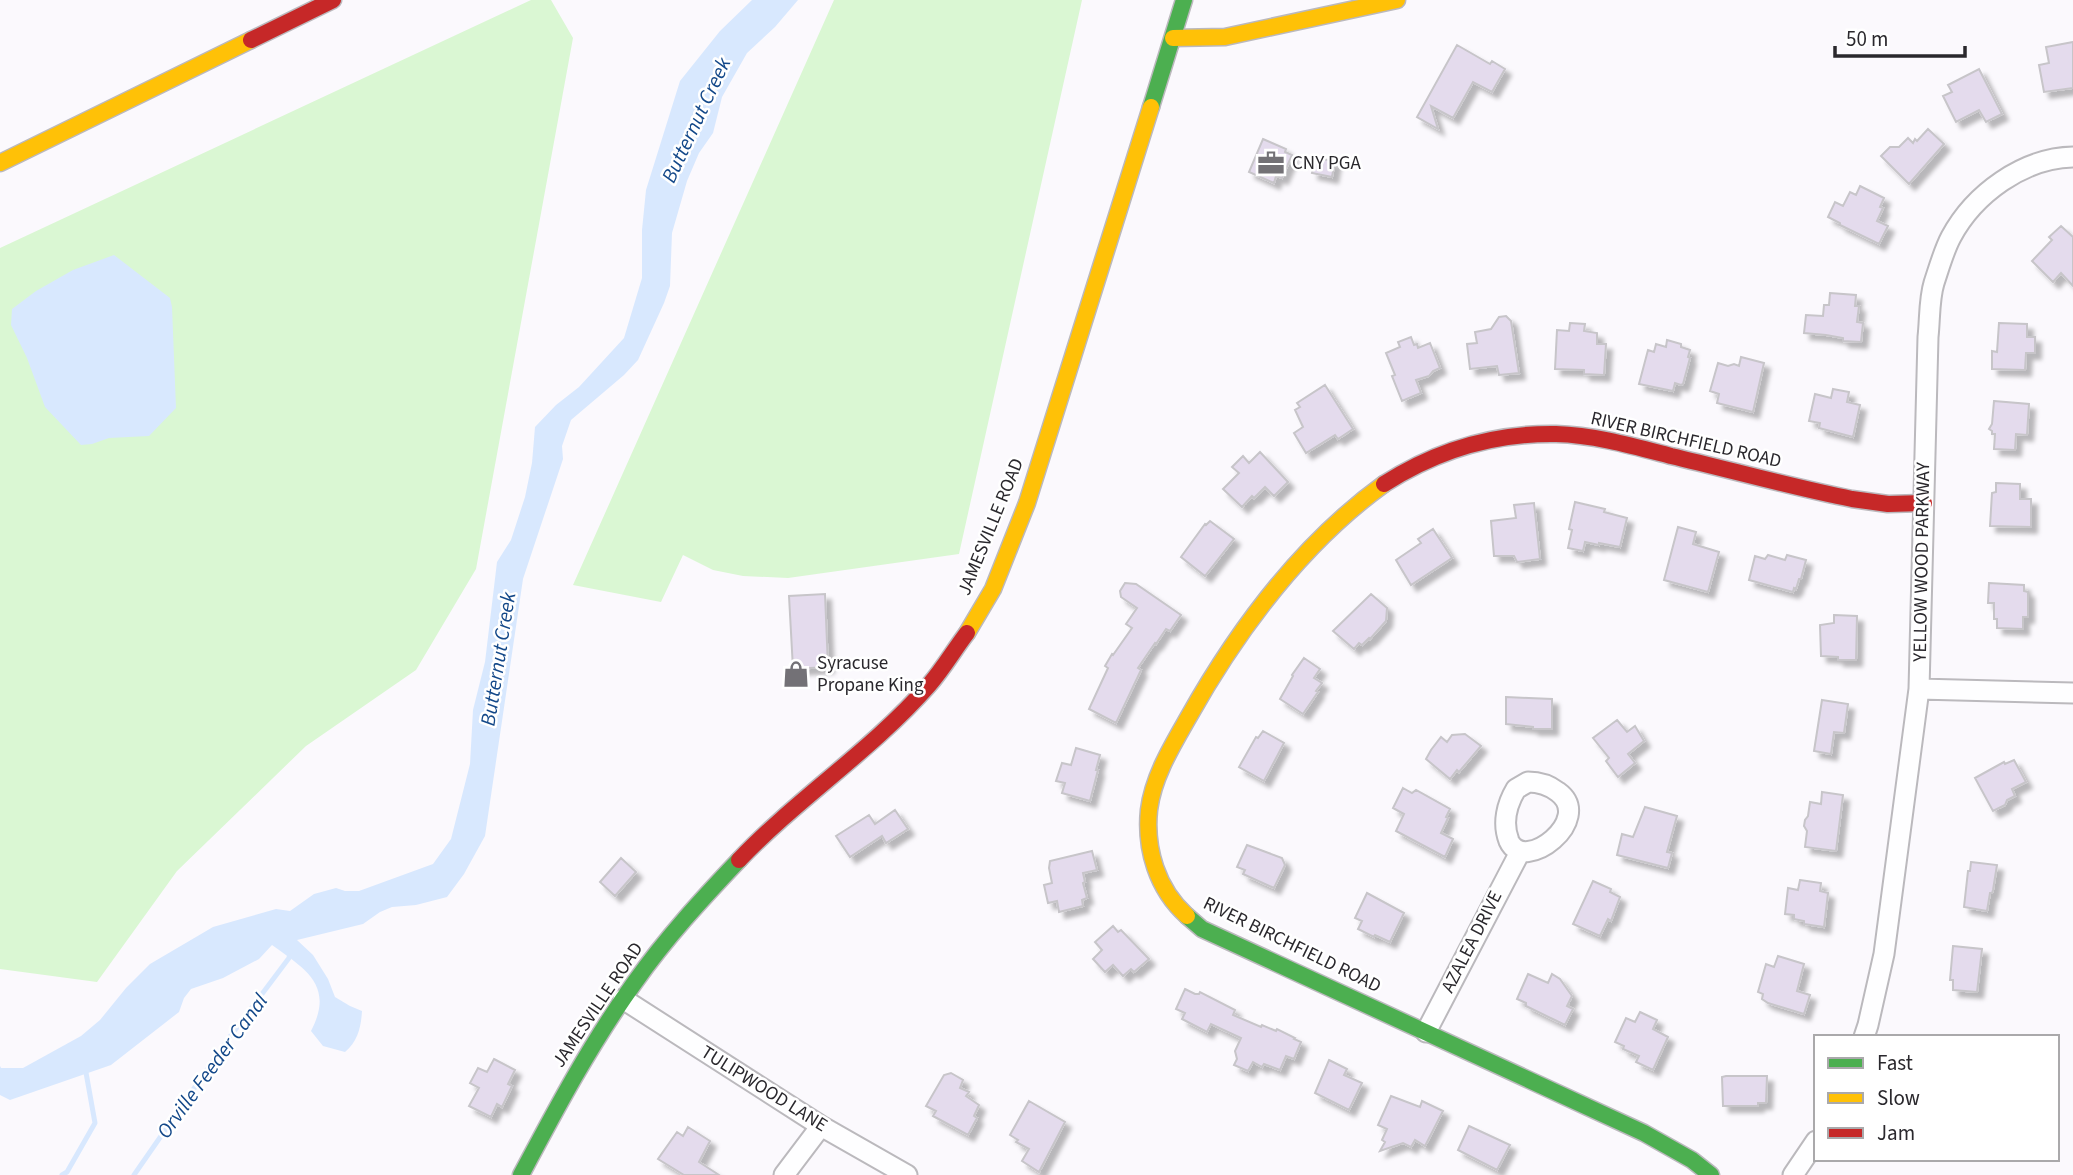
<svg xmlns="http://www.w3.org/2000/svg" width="2073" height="1175" font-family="'Source Sans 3',sans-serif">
<defs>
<filter id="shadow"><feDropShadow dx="6" dy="6" stdDeviation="2" flood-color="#0004"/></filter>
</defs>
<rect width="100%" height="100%" fill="#fbf9fd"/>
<path fill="#daf7d3" d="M 531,0 L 551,0 L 573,38 L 476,569 L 416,670 L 306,746 L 177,871 L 97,982 L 0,969 L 0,248 Z
M 834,0 L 1082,0 L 959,554 L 788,578 L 743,576 L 713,570 L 683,555 L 661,602 L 573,585 Z"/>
<path fill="#d8e8fe" d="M 752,0 L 798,0 L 775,27 L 747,53 L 722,97 L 713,133 L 699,153 L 687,181 L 672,233 L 670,286 L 664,303 L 638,360 L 624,375 L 571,420 L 562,446 L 563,459 L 523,579 L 485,836 L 464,874 L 447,897 L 416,905 L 392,907 L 380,912 L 363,924 L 297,940 L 313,955 L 328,979 L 335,997 L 350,1006 L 362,1011 C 361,1027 358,1041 345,1052 L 323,1046 L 311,1031 C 335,985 305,969 272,945 L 259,959 L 223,978 L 191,989 L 184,998 L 179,1012 L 111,1065 L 10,1100 L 0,1095 L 0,1066 L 1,1068 L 23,1068 L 81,1036 L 100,1020 L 126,988 L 150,964 L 213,927 L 276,909 L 290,911 L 314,894 L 336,888 L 345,891 L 359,891 L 433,864 L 451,839 L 470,764 L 473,710 L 485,662 L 497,562 L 511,540 L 525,497 L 532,463 L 535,427 L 556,405 L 579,387 L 624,338 L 642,278 L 642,230 L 646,190 L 680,81 L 720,31 Z
M 114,255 L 170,298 L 172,307 L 176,408 L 149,436 L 109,438 L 92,444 L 81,445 L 45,407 L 27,358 L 11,325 L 12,309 L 36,291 L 73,270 Z"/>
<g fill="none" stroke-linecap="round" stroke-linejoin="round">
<path stroke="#d8e8fe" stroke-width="5" d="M 62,1175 L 67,1172 L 95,1123 L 85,1067
M 134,1175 L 229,1038 L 289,958 L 290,951"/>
</g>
<path fill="#e4dbed" stroke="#c7c5c9" stroke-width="2" filter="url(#shadow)" d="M 2073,42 L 2073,88 L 2044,92 L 2039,65 L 2049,63 L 2046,47 Z
M 1457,45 L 1490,64 L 1492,61 L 1505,69 L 1492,92 L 1473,82 L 1453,118 L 1431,106 L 1438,129 L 1417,117 Z
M 1979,69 L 2002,114 L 1986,122 L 1979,110 L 1956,122 L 1943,96 L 1952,92 L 1948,85 Z
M 1928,129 L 1944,144 L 1909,184 L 1881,156 L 1890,147 L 1899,147 L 1908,138 L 1913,143 L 1915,139 L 1917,141 Z
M 1263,139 L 1286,149 L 1285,152 L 1292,155 L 1282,178 L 1276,176 L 1274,183 L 1249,172 Z
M 1315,158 L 1335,161 L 1332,177 L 1312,173 Z
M 1860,186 L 1884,198 L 1880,207 L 1883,208 L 1877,221 L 1888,226 L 1879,244 L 1840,225 L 1840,223 L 1828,217 L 1835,202 L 1843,206 L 1850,192 L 1856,195 Z
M 2061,226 L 2073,237 L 2073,286 L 2061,273 L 2053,282 L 2032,261 L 2052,240 L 2049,237 Z
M 1830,293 L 1856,295 L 1855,306 L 1859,306 L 1857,322 L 1863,323 L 1861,342 L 1843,341 L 1843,338 L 1826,335 L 1804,333 L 1806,315 L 1823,316 L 1824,305 L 1829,305 Z
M 1506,316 L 1511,321 L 1519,373 L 1499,375 L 1497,366 L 1470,369 L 1467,344 L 1477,343 L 1475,332 L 1491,329 L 1499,317 Z
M 1570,323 L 1585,324 L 1584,331 L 1597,333 L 1597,344 L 1606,344 L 1604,375 L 1584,374 L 1584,370 L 1555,369 L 1557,330 L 1569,331 Z
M 1999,323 L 2027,324 L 2027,337 L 2035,337 L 2035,353 L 2026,353 L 2025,370 L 1992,369 L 1992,351 L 1997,352 Z
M 1411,337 L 1414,345 L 1417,344 L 1418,348 L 1430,343 L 1440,368 L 1433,371 L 1429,376 L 1416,380 L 1421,393 L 1402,401 L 1392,376 L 1395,375 L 1386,353 L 1400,347 L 1398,342 Z
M 1667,340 L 1681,344 L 1681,347 L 1690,350 L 1688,357 L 1690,358 L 1683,384 L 1681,385 L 1675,383 L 1673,391 L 1639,384 L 1648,350 L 1654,352 L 1656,344 L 1666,347 Z
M 1741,357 L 1764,363 L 1753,412 L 1717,403 L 1719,394 L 1710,391 L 1718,363 L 1728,366 L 1734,364 L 1739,366 Z
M 1325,385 L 1353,429 L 1338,439 L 1335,435 L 1306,453 L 1294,433 L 1303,427 L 1295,410 L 1300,407 L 1297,403 Z
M 1833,389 L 1849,392 L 1847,402 L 1860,405 L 1853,437 L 1819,428 L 1820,423 L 1809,421 L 1815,394 L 1831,398 Z
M 1994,401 L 2029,404 L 2027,435 L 2016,434 L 2015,450 L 1994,449 L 1995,434 L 1992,434 L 1992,431 L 1989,429 L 1992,424 Z
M 1260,452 L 1288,482 L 1274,496 L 1265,487 L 1254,498 L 1252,496 L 1242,507 L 1223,489 L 1239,473 L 1232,467 L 1243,456 L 1249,463 Z
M 1996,483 L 2020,484 L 2020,499 L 2031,499 L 2031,527 L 1990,526 L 1992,493 L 1996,492 Z
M 1575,502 L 1605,509 L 1604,512 L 1627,518 L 1620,547 L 1599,543 L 1599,545 L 1585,542 L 1583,551 L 1568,548 L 1572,530 L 1569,529 Z
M 1534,503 L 1540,559 L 1517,562 L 1514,556 L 1494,556 L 1491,521 L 1516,518 L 1514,505 Z
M 1210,521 L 1234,539 L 1205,576 L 1181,557 L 1205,524 L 1206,525 Z
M 1678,527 L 1696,532 L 1693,544 L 1719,552 L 1708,592 L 1664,580 Z
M 1433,529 L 1452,558 L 1411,585 L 1396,560 L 1421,543 L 1418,539 Z
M 1768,555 L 1785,560 L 1787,555 L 1806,560 L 1801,579 L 1799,579 L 1796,589 L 1794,588 L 1793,592 L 1749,580 L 1755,556 L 1765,559 Z
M 1125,583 L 1136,584 L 1181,615 L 1170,631 L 1166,629 L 1156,644 L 1155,643 L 1138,668 L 1141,670 L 1116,723 L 1089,709 L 1108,668 L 1105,666 L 1112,654 L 1113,655 L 1132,628 L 1126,624 L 1137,608 L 1121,597 L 1120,591 Z
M 1989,583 L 2024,585 L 2024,591 L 2028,592 L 2028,617 L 2023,617 L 2023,629 L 1997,628 L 1997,619 L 1994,619 L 1994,603 L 1988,603 Z
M 825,594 L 828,667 L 793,669 L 789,596 Z
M 1371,594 L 1387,608 L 1386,621 L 1370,639 L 1369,638 L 1362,645 L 1359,643 L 1354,649 L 1333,631 Z
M 1834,615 L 1857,616 L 1856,660 L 1838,660 L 1838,657 L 1821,656 L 1820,625 L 1834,623 Z
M 1304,658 L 1320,669 L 1314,678 L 1322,683 L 1316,691 L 1318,692 L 1303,714 L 1280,699 L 1293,676 L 1292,675 Z
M 1506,697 L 1552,699 L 1552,729 L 1533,729 L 1533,727 L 1506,724 Z
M 1822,700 L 1848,704 L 1844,733 L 1834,732 L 1831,754 L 1814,751 Z
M 1617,720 L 1627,732 L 1635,726 L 1644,741 L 1628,754 L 1635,763 L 1618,777 L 1606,761 L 1609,758 L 1593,738 Z
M 1263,731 L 1284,743 L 1264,781 L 1239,767 L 1256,737 L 1258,738 Z
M 1465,734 L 1481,746 L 1459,772 L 1457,770 L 1450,779 L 1426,759 L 1431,750 L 1441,737 L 1447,742 L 1452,735 Z
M 1076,748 L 1100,755 L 1096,770 L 1098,770 L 1090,801 L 1062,793 L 1065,783 L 1056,781 L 1062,763 L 1071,765 Z
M 2014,760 L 2026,782 L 2012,789 L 2015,796 L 2007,800 L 2005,805 L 1993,811 L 1975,778 L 2004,762 L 2005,764 Z
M 1403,788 L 1412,793 L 1416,790 L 1450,809 L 1446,817 L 1448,818 L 1441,833 L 1453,839 L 1445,857 L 1396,831 L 1404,814 L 1393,808 Z
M 1822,792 L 1843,795 L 1836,851 L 1805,847 L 1807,831 L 1804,826 L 1805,820 L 1808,816 L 1810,802 L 1821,804 Z
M 1645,807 L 1677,816 L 1667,852 L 1672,853 L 1668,868 L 1617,855 L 1622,834 L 1633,837 Z
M 895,810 L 908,829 L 886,843 L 882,836 L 850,857 L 836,836 L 869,815 L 875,824 Z
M 1247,845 L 1282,858 L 1285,865 L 1274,888 L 1243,874 L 1245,870 L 1237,867 Z
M 1092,851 L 1097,870 L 1083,873 L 1085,882 L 1083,883 L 1087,898 L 1082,900 L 1083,906 L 1059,912 L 1057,901 L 1048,903 L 1044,885 L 1052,883 L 1049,868 L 1050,861 Z
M 621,858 L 636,872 L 615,896 L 600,882 Z
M 1971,862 L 1997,865 L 1993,890 L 1992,893 L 1990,893 L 1987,911 L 1964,907 L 1968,871 L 1970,871 Z
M 1800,880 L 1821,883 L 1820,891 L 1828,893 L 1824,927 L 1804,924 L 1804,921 L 1794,919 L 1794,915 L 1785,914 L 1788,888 L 1798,890 Z
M 1593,881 L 1611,889 L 1610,892 L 1620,897 L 1611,921 L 1608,919 L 1600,936 L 1573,924 Z
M 1367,893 L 1404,913 L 1390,942 L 1375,935 L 1374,937 L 1358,929 L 1362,921 L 1355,918 Z
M 1113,926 L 1118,932 L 1121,930 L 1149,959 L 1134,972 L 1131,969 L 1123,976 L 1113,965 L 1105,972 L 1093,959 L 1102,950 L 1095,942 Z
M 1953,946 L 1982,949 L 1977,992 L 1953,990 L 1953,980 L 1950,980 Z
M 1778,956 L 1804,964 L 1797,991 L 1810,995 L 1804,1014 L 1768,1003 L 1762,999 L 1763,994 L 1758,992 L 1766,964 L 1774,967 Z
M 1528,974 L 1548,983 L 1552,974 L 1560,979 L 1572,996 L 1567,1006 L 1573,1009 L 1565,1025 L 1526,1006 L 1526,1003 L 1517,999 Z
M 1185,989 L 1195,994 L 1199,994 L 1200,992 L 1235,1010 L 1233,1015 L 1261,1027 L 1262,1025 L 1276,1031 L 1277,1029 L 1295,1038 L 1294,1039 L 1301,1042 L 1294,1059 L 1286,1056 L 1280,1070 L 1264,1064 L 1262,1067 L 1253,1062 L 1248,1071 L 1234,1065 L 1237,1059 L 1235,1051 L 1241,1038 L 1211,1024 L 1207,1032 L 1182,1019 L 1185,1013 L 1176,1009 Z
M 1640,1012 L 1657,1020 L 1653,1029 L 1668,1037 L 1653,1070 L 1636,1062 L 1639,1056 L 1623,1049 L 1624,1046 L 1615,1042 L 1626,1018 L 1635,1022 Z
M 494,1059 L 515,1070 L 508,1084 L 512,1086 L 502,1107 L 497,1104 L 491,1117 L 469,1106 L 479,1088 L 470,1083 L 478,1068 L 487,1072 Z
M 1329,1060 L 1347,1069 L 1344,1075 L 1362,1083 L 1349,1110 L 1315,1093 Z
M 951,1073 L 963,1080 L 960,1088 L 969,1092 L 966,1096 L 979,1105 L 974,1116 L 977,1118 L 968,1135 L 933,1116 L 936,1111 L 926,1106 L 944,1075 Z
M 1726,1076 L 1767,1076 L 1766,1103 L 1758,1103 L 1758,1106 L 1723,1106 L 1722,1077 Z
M 1391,1096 L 1420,1107 L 1422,1101 L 1443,1111 L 1425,1146 L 1415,1140 L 1411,1147 L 1403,1143 L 1380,1151 L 1385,1142 L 1382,1140 L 1387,1129 L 1378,1125 Z
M 1029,1101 L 1065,1122 L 1039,1172 L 1022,1161 L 1029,1149 L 1016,1142 L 1018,1140 L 1010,1135 Z
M 1469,1126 L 1510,1145 L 1497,1170 L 1458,1150 Z
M 688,1127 L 710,1141 L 699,1162 L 719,1175 L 684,1175 L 658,1159 L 677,1132 L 683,1136 Z"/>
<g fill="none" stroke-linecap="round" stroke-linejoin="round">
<defs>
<path id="street" d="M 1919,689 L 2073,693
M 1528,782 C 1540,782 1549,785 1558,792 C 1595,819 1524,875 1509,841 C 1502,823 1507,804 1516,789 Z
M 623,999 L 821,1126 L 907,1175
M 1426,1032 L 1520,852
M 1864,1037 L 1868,1025 L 1884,954 L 1919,689 L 1928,337 C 1930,319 1929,299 1934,283 C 1939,268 1944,250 1951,237 C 1974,194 2023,158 2073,157
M 784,1175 L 821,1126
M 1793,1175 L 1816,1141"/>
<path id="fast" d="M 1151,107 L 1184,0
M 1187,916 L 1202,929 L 1644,1133 L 1692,1160 L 1711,1175
M 521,1175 C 556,1109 591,1043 635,982 C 666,938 702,899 739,860"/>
<path id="slow" d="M 1173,38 L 1225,37 L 1397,0
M 0,163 L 251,40
M 967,633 L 993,589 L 1027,503 L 1151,107
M 1187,916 C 1157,889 1145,849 1149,810 C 1153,777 1172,746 1188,718 C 1238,629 1301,544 1384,484"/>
<path id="jam" d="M 251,40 L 333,0
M 1384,484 C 1437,450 1493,433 1556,434 C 1595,435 1633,446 1671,456 C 1731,470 1791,487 1852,499 L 1888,504 L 1924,503
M 739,860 C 798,798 872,750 929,685 C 943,669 954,650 967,633"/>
</defs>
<use href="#street" stroke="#bbb9bd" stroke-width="23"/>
<use href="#fast" stroke="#bbb9bd" stroke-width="19"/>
<use href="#slow" stroke="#bbb9bd" stroke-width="19"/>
<use href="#jam" stroke="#bbb9bd" stroke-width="19"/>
<use href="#street" stroke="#fefeff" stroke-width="19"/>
<use href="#fast" stroke="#4caf50" stroke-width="16"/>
<use href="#slow" stroke="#ffc107" stroke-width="16"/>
<use href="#jam" stroke="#c62828" stroke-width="16"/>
</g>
<defs>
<symbol id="office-bare" viewBox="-9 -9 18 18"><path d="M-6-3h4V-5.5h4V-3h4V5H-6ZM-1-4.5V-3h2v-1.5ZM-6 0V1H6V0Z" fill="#737176" stroke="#fff" stroke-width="2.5" paint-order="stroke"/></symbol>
<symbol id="shop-bare" viewBox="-9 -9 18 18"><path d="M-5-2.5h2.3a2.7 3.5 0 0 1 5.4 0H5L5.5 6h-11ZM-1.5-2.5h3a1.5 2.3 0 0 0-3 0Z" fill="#737176" stroke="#fff" stroke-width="2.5" paint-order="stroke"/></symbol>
</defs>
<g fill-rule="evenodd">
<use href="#office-bare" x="1252" y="144" width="38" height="38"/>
<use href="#shop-bare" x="777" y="655" width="38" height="38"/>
</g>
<g text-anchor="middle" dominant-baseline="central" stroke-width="5" stroke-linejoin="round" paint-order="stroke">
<g font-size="19" fill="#2a282d" stroke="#fff" text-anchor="start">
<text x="1292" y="163">CNY PGA</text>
<text x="817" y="663">Syracuse<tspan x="817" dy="22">Propane King</tspan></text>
</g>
<g font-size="19" fill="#2a282d" stroke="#fff">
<text transform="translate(1686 440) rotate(13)">RIVER BIRCHFIELD ROAD</text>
<text transform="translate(991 527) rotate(-68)">JAMESVILLE ROAD</text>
<text transform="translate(1922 562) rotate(-89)">YELLOW WOOD PARKWAY</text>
<text transform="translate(1472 942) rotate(-63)">AZALEA DRIVE</text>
<text transform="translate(1292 945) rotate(26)">RIVER BIRCHFIELD ROAD</text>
<text transform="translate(598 1005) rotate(-56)">JAMESVILLE ROAD</text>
<text transform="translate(764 1089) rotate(32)">TULIPWOOD LANE</text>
</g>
<g font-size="21" font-style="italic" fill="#134889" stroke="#fff">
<text transform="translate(696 120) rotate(-65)">Butternut Creek</text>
<text transform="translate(498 659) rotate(-81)">Butternut Creek</text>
<text transform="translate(212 1066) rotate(-54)">Orville Feeder Canal</text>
</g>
</g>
<rect x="1814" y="1035" width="245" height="126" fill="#ffffff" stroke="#aaa9ab" stroke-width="2"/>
<rect x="1828" y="1058" width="35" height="10" fill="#4caf50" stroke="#aaa9ab" stroke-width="2"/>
<text x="1877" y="1070" font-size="21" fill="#2a282d">Fast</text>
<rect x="1828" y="1093" width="35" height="10" fill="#ffc107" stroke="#aaa9ab" stroke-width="2"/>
<text x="1877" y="1105" font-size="21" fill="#2a282d">Slow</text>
<rect x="1828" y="1128" width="35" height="10" fill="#c62828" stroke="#aaa9ab" stroke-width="2"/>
<text x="1877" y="1140" font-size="21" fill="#2a282d">Jam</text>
<path d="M1835 46v10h130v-10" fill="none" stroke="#2a282d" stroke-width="3.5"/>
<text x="1846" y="46" font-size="21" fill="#2a282d" stroke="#ffffff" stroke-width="5" paint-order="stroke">50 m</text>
</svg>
